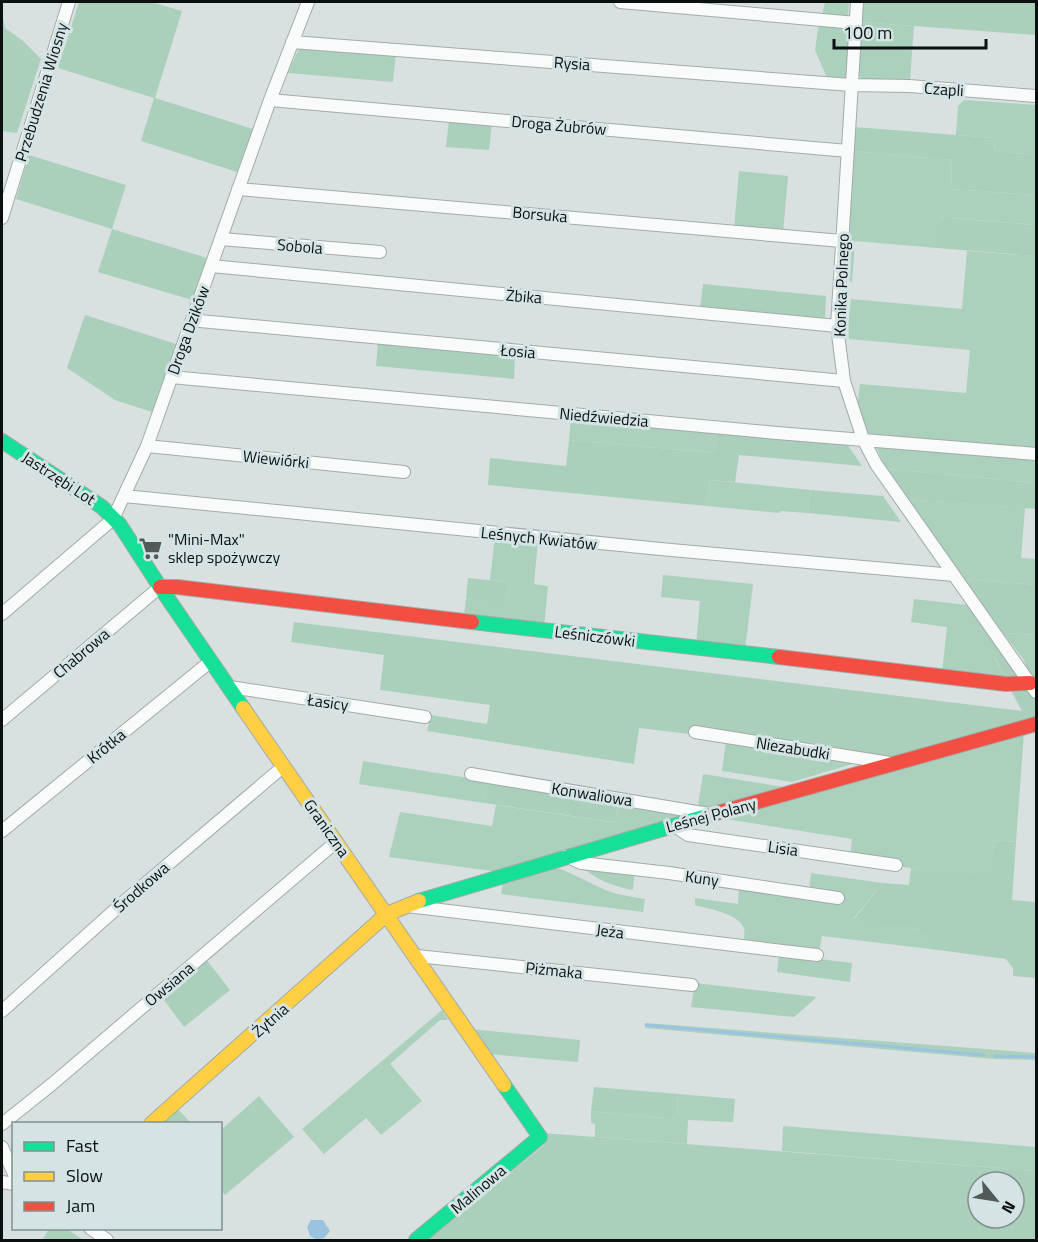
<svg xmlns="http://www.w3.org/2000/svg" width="1038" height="1242" font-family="'Titillium Web',sans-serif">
<rect width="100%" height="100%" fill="#d8e0e0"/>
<path fill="#abd1bd" d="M 825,2 L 849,2 L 848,16 L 844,18 L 822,16 Z
M 819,22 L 847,27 L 851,32 L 847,77 L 843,81 L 828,80 L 815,50 Z
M 860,22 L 914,26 L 910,81 L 863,80 L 858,75 Z
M 300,46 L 396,53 L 393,82 L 288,73 Z
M 964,100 L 1036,105 L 1036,155 L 994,151 L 995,138 L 956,135 L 958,106 Z
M 854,151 L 952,160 L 951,189 L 1036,195 L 1036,225 L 938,217 L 937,248 L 855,241 L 852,283 L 847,278 L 845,272 Z
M 739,171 L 788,176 L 783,233 L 734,229 Z
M 967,251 L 1036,256 L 1036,451 L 867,437 L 857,409 L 860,384 L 966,393 L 970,350 L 849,339 L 848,324 L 851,299 L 962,309 Z
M 571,417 L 717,430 L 715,453 L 569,440 Z
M 875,444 L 1036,457 L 1036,483 L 886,469 Z
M 710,480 L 811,490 L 808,513 L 780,511 L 779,513 L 707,506 Z
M 905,499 L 1025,508 L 1021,558 L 1036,559 L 1036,585 L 963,579 Z
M 495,536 L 538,540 L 534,584 L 548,586 L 544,627 L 464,616 L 466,599 L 506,603 L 509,582 L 490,580 Z
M 663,575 L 753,584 L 745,650 L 696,645 L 700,601 L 661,597 Z
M 914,599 L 967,605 L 972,608 L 1008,658 L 994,657 L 1007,681 L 942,673 L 947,627 L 911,622 Z
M 1003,633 L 1036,635 L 1036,684 L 1031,677 L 1024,660 Z
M 1024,732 L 1016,842 L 995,840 L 988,879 L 897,866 L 850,856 L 852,839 L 719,818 Z
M 726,741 L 862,761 L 792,782 L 722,771 Z
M 363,761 L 487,781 L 484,803 L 359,784 Z
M 703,774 L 784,787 L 720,810 L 698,806 Z
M 619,802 L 695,815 L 499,872 L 389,857 L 400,812 L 492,826 L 496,805 L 618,823 L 616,813 Z
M 581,866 L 635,870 L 633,890 C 612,886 596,880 581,866 Z
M 556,868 C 562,868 598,887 608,891 C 619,895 633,897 645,899 L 643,912 L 501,894 L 503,883 Z
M 811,873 L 883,883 L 853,919 L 919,929 L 918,933 L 932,936 L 930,949 L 822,936 L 819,952 L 743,943 C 744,938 745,932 744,928 C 738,913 708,909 695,905 L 695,898 L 738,904 L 739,885 L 809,892 Z
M 442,1010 L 448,1020 L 440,1020 L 390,1064 L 422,1101 L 381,1135 L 366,1118 L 324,1154 L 302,1129 Z
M 646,1023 L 1036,1053 L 1036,1060 L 994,1059 L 645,1028 Z
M 470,1029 L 580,1040 L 578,1062 L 488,1054 Z
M 678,1094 L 735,1099 L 733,1122 L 688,1120 L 687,1144 L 595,1137 L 595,1124 L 591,1123 L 591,1111 L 677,1119 Z
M 176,1107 L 190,1122 L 157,1124 Z
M 783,1126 L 1036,1147 L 1036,1171 L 782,1151 Z"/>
<path fill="#aad0bc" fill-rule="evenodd" d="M 79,2 L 151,2 L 182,11 L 155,98 L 253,129 L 237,172 L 141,141 L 154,98 L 58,68 Z
M 862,2 L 1036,2 L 1036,35 L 860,22 Z
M 2,13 L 5,28 L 23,41 L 41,59 L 17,133 L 2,131 Z
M 449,120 L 492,123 L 489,150 L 446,147 Z
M 855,127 L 995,138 L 994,151 L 1036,155 L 1036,195 L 951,189 L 952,160 L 854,151 Z
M 29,155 L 126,185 L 112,229 L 207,258 L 192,300 L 98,272 L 112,229 L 16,199 Z
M 937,217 L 1036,225 L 1036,256 L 937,248 Z
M 703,284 L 826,296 L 825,323 L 700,310 Z
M 85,315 L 176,344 L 152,412 L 115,400 L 67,368 Z
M 378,341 L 515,354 L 514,379 L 376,366 Z
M 717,430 L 845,441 L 862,466 L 739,455 L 735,482 L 710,480 L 707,506 L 488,485 L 490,458 L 566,466 L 569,440 L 715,453 Z
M 886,469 L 1036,483 L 1036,509 L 905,499 Z
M 811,490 L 883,496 L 901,522 L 808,513 Z
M 468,578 L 509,582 L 506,604 L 466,599 Z
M 963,579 L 1036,585 L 1036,635 L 1003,633 L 986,615 Z
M 294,622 L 1022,711 L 1009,687 L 1030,690 L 1036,699 L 1036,720 L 891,758 L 639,728 L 634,764 L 427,731 L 431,715 L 487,724 L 490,705 L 380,690 L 384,655 L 291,642 Z
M 994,656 L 1008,658 L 1020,676 L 1007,681 Z
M 487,781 L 619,802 L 616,813 L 619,823 L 484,803 Z
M 995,840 L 1016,842 L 1012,900 L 1035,902 L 1036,887 L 1036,978 L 1013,976 L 1013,968 L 1006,959 L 930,949 L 931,936 L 918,933 L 919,929 L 853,920 L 883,883 L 909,885 L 911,868 L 988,878 Z
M 779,954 L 852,963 L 850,982 L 777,972 Z
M 206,959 L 230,990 L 184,1027 L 161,996 Z
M 695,983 L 817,997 L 794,1017 L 691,1007 Z
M 594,1087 L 678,1094 L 677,1119 L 591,1111 Z
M 259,1096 L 294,1137 L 225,1195 L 221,1190 L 221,1130 Z
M 543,1133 L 1036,1171 L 1036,1240 L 428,1240 L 544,1145 ZM 978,1182 L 1014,1182 L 1014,1218 L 978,1218 Z
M 49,1229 L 67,1229 L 83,1240 L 42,1240 Z"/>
<path fill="#9ac3df" d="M 311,1220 L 323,1220 L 330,1231 L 324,1238 L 317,1240 L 310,1236 L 307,1227 Z"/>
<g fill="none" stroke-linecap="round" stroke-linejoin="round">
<path stroke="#9ac3df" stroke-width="3" d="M 646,1025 L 984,1055
M 995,1056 L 1036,1057"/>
<defs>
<path id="street" d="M 620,2 L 856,23
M 857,2 L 837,326 L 844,381 L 863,439 L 876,464 L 1036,692
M 292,42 L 851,85 L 909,86 L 1036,96
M 270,100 L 848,151
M 238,189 L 842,241
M 2,218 L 69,2
M 221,239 L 380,252
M 211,266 L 837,326
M 193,317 L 200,321 L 844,381
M 171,377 L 777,433 L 1036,454
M 147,446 L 404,472
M 124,496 L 671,550 L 954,575
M 2,614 L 113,519 L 147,446 L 270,100 L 308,2
M 230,687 L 425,717
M 2,720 L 160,587
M 695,732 L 890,763
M 471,774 L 709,814
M 673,825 L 688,835 L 896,865
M 2,831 L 211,661
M 566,856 L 581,863 L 669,873 L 838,898
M 407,906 L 817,955
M 417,956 L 692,985
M 2,1011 L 126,900 L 284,766
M 2,1124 L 51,1085 L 336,842
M 2,1147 L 14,1174
M 2,1182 L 14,1184
M 90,1228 L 107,1240"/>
<path id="fast" d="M 2,441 L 102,507 L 120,525 L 160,587 L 243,708
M 472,622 L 779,657
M 419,901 L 710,815
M 416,1240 L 540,1137 L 504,1085"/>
<path id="slow" d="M 243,708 L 504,1085
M 151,1124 L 387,914 L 419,901"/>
<path id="jam" d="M 160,587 L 177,587 L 472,622
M 779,657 L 1006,684 L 1030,683
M 710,815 L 1036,724"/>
</defs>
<use href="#street" stroke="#a3aaaa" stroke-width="14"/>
<use href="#fast" stroke="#a3aaaa" stroke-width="16"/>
<use href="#slow" stroke="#a3aaaa" stroke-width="16"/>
<use href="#jam" stroke="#a3aaaa" stroke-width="16"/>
<use href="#street" stroke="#f9fafa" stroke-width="12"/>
<use href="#fast" stroke="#16e098" stroke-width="14"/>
<use href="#slow" stroke="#ffcf43" stroke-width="14"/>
<use href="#jam" stroke="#f24e42" stroke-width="14"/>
</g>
<defs>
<symbol id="supermarket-bare" viewBox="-9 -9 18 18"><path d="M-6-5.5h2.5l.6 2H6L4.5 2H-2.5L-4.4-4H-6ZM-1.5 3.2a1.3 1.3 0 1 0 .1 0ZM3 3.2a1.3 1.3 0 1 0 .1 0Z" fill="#525959" stroke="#d4e4e4" stroke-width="2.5" paint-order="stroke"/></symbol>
</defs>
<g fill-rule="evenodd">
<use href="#supermarket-bare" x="134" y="532" width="33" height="33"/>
</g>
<g text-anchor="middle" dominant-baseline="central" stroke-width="6" stroke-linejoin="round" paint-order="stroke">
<g font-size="16" fill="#0a1010" stroke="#d4e4e4">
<text transform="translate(572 63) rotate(4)">Rysia</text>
<text transform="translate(944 89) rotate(4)">Czapli</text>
<text transform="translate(41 92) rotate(-73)">Przebudzenia Wiosny</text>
<text transform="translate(559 125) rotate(5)">Droga Żubrów</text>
<text transform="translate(540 214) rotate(5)">Borsuka</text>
<text transform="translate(300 246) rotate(5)">Sobola</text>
<text transform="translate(841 285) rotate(-88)">Konika Polnego</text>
<text transform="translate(524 296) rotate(5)">Żbika</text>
<text transform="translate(188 330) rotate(-70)">Droga Dzików</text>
<text transform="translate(518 351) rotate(5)">Łosia</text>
<text transform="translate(604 417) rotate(5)">Niedźwiedzia</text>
<text transform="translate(276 459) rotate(6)">Wiewiórki</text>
<text transform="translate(59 478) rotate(33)">Jastrzębi Lot</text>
<text transform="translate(539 538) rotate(6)">Leśnych Kwiatów</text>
<text transform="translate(595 636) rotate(7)">Leśniczówki</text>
<text transform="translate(81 653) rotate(-40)">Chabrowa</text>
<text transform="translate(328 702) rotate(8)">Łasicy</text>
<text transform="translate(106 746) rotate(-39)">Krótka</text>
<text transform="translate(793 748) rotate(9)">Niezabudki</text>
<text transform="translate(592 794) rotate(9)">Konwaliowa</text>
<text transform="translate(711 815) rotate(-15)">Leśnej Polany</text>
<text transform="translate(327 828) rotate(55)">Graniczna</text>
<text transform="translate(783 848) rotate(8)">Lisia</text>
<text transform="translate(702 878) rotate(8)">Kuny</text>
<text transform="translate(141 887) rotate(-41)">Środkowa</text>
<text transform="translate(610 931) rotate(7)">Jeża</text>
<text transform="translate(554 970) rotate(6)">Piżmaka</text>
<text transform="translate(169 984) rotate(-40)">Owsiana</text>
<text transform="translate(270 1020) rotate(-41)">Żytnia</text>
<text transform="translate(478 1189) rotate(-40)">Malinowa</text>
</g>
<g font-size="16" fill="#0a1010" stroke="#d4e4e4" text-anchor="start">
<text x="168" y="539">"Mini-Max"<tspan x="168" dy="18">sklep spożywczy</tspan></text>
</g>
</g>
<rect width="1038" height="1242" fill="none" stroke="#0a1010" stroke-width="6"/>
<rect x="12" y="1122" width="210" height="108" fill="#d4e4e4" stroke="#838f8f" stroke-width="1.5"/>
<rect x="24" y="1142" width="30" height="9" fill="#16e098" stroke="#838f8f" stroke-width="1.5"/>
<text x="66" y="1152" font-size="18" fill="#0a1010">Fast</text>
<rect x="24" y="1172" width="30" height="9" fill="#ffcf43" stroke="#838f8f" stroke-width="1.5"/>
<text x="66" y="1182" font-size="18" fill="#0a1010">Slow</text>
<rect x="24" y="1202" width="30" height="9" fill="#f24e42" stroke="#838f8f" stroke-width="1.5"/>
<text x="66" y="1212" font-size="18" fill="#0a1010">Jam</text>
<g transform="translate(996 1200) rotate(120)"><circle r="28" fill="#d4e4e4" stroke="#838f8f" stroke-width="1.5"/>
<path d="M0-4.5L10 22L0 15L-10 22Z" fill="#525959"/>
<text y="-9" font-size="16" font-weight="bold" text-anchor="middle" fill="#0a1010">N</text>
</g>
<path d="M834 39v9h152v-9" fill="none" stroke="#0a1010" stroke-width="3"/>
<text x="843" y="39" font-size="18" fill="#0a1010" stroke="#d4e4e4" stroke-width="4.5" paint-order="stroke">100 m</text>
</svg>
